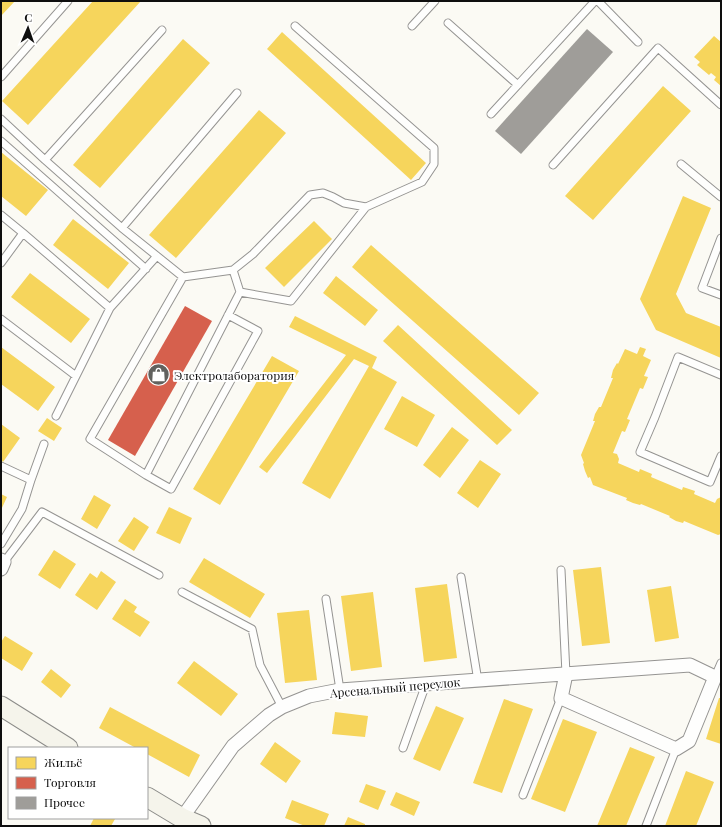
<svg xmlns="http://www.w3.org/2000/svg" width="722" height="827" font-family="'Playfair Display',serif">
<rect width="100%" height="100%" fill="#fbfaf4"/>
<path fill="#f6d55c" d="M 1,1 L 15,1 L 1,16 Z
M 93,1 L 141,1 L 28,125 L 2,101 Z
M 282,32 L 426,163 L 411,180 L 267,49 Z
M 714,36 L 721,42 L 721,86 L 714,80 L 716,77 L 711,73 L 709,75 L 697,65 L 700,62 L 694,57 Z
M 183,39 L 210,63 L 100,188 L 73,165 Z
M 663,86 L 691,111 L 593,220 L 565,196 Z
M 259,110 L 286,133 L 176,258 L 149,235 Z
M 1,152 L 48,190 L 26,216 L 1,196 Z
M 683,196 L 711,208 L 676,294 L 686,313 L 721,327 L 721,358 L 656,330 L 640,299 Z
M 73,219 L 129,263 L 108,289 L 53,245 Z
M 314,221 L 332,239 L 284,287 L 265,268 Z
M 371,245 L 539,393 L 519,415 L 352,267 Z
M 30,273 L 90,319 L 71,343 L 11,297 Z
M 336,276 L 378,310 L 365,326 L 323,293 Z
M 295,316 L 377,357 L 372,368 L 397,382 L 330,499 L 302,483 L 369,366 L 354,359 L 267,473 L 259,467 L 346,355 L 289,327 Z
M 398,325 L 512,430 L 497,445 L 383,341 Z
M 1,347 L 55,387 L 38,411 L 1,384 Z
M 640,347 L 646,349 L 643,356 L 651,360 L 644,376 L 648,377 L 643,389 L 640,388 L 627,419 L 630,420 L 625,432 L 622,431 L 613,453 L 617,454 L 619,459 L 618,463 L 639,472 L 640,469 L 652,474 L 651,477 L 682,490 L 683,487 L 695,491 L 694,494 L 715,503 L 717,499 L 721,497 L 721,534 L 718,535 L 684,521 L 683,523 L 676,521 L 669,517 L 670,516 L 641,504 L 640,505 L 633,503 L 626,500 L 627,498 L 593,485 L 590,477 L 588,478 L 585,471 L 583,464 L 584,463 L 581,455 L 595,421 L 593,421 L 595,414 L 599,407 L 601,407 L 613,378 L 611,378 L 613,370 L 617,363 L 618,364 L 625,349 L 637,354 Z
M 272,356 L 299,371 L 220,505 L 193,489 Z
M 402,396 L 435,415 L 417,447 L 384,429 Z
M 47,418 L 62,428 L 54,441 L 38,431 Z
M 1,424 L 20,438 L 3,462 L 1,460 Z
M 452,427 L 469,440 L 440,478 L 423,465 Z
M 480,460 L 501,474 L 478,508 L 457,493 Z
M 1,494 L 7,497 L 1,510 Z
M 94,495 L 111,505 L 97,529 L 81,519 Z
M 169,507 L 192,518 L 180,544 L 156,533 Z
M 134,517 L 149,527 L 134,551 L 118,541 Z
M 54,550 L 76,564 L 60,589 L 38,575 Z
M 204,558 L 265,594 L 250,618 L 189,582 Z
M 601,567 L 610,643 L 582,646 L 573,570 Z
M 101,571 L 116,582 L 97,610 L 75,595 L 90,573 L 97,578 Z
M 447,584 L 457,658 L 424,662 L 415,588 Z
M 671,586 L 679,638 L 655,642 L 647,590 Z
M 373,592 L 382,667 L 351,671 L 341,596 Z
M 125,599 L 137,607 L 134,612 L 150,622 L 140,637 L 112,619 Z
M 309,610 L 317,680 L 285,683 L 277,613 Z
M 5,636 L 33,653 L 22,671 L 1,658 L 1,642 Z
M 194,661 L 238,694 L 221,716 L 177,683 Z
M 51,669 L 71,685 L 61,698 L 41,682 Z
M 719,698 L 721,698 L 721,744 L 706,739 Z
M 504,699 L 533,709 L 502,793 L 473,783 Z
M 436,706 L 464,718 L 440,771 L 413,759 Z
M 110,707 L 200,755 L 189,777 L 147,754 L 147,748 L 136,748 L 99,728 Z
M 335,712 L 368,716 L 365,737 L 332,734 Z
M 563,719 L 597,732 L 565,812 L 531,799 Z
M 275,742 L 301,761 L 286,783 L 260,764 Z
M 630,747 L 655,757 L 638,797 L 626,826 L 597,826 Z
M 686,771 L 714,782 L 696,826 L 665,826 Z
M 366,784 L 386,791 L 378,810 L 359,802 Z
M 396,792 L 420,802 L 414,816 L 390,805 Z
M 292,800 L 329,814 L 324,826 L 305,826 L 285,818 Z
M 348,817 L 365,824 L 365,826 L 344,826 Z
M 94,818 L 114,818 L 115,819 L 111,826 L 90,826 Z"/>
<path fill="#d6604d" d="M 185,306 L 212,321 L 135,456 L 108,440 Z"/>
<path fill="#9f9d99" d="M 587,29 L 613,52 L 521,154 L 495,131 Z"/>
<g fill="none" stroke-linecap="round" stroke-linejoin="round">
<defs>
<path id="lane" d="M 598,1 L 638,42
M 448,23 L 518,85
M 412,26 L 435,1
M 1,77 L 68,1
M 491,114 L 595,1
M 1,119 L 45,160 L 122,228 L 183,277 L 233,270 L 240,292 L 291,301 L 366,207
M 1,141 L 146,269
M 45,160 L 162,30
M 681,164 L 721,197
M 553,165 L 658,48 L 721,105
M 1,215 L 23,233 L 110,308 L 157,256
M 122,228 L 237,93
M 721,238 L 702,288 L 721,295
M 1,263 L 23,233
M 233,270 L 253,254 L 310,195 L 323,193 L 333,197 L 344,203 L 366,207 L 422,182 L 434,164 L 434,148 L 295,26
M 183,277 L 90,439 L 146,475 L 240,292
M 1,319 L 76,376
M 721,375 L 678,357 L 655,417 L 640,452 L 710,482 L 721,456
M 56,416 L 110,308
M 1,466 L 31,480
M 146,475 L 171,489 L 258,331 L 228,315
M 1,544 L 22,509 L 31,480 L 44,444
M 4,562 L 42,512 L 159,575
M 561,570 L 566,674
M 461,577 L 478,681
M 182,592 L 252,629 L 260,665 L 282,707
M 326,599 L 340,690
M 715,677 L 721,663
M 403,748 L 426,684
M 523,795 L 561,698
M 646,826 L 676,749"/>
<path id="street" d="M 1,560 L 4,562 L 1,569
M 182,818 L 233,746 L 269,715 L 282,707 L 309,696 L 340,690 L 690,665 L 715,677 L 689,741 L 676,749 L 561,698 L 566,674"/>
<path id="secondary" d="M 1,706 L 68,748
M 147,797 L 182,818 L 201,826"/>
</defs>
<use href="#lane" stroke="#959492" stroke-width="9"/>
<use href="#street" stroke="#959492" stroke-width="15"/>
<use href="#secondary" stroke="#8b8b88" stroke-width="21"/>
<use href="#lane" stroke="#fefefd" stroke-width="7"/>
<use href="#street" stroke="#fefefd" stroke-width="13"/>
<use href="#secondary" stroke="#f5f4eb" stroke-width="19"/>
</g>
<defs>
<symbol id="shop-disc" viewBox="-11 -11 22 22"><circle r="9.5" fill="#61615e" stroke="#fff"/><path d="M-5-2.5h2.3a2.7 3.5 0 0 1 5.4 0H5L5.5 6h-11ZM-1.5-2.5h3a1.5 2.3 0 0 0-3 0Z" fill="#fff"/></symbol>
</defs>
<g fill-rule="evenodd">
<use href="#shop-disc" x="146" y="362" width="25" height="25"/>
</g>
<g text-anchor="middle" dominant-baseline="central" stroke-width="4" stroke-linejoin="round" paint-order="stroke">
<g font-size="12" fill="#0e0e0e" stroke="#fff" text-anchor="start">
<text x="174" y="375">Электролаборатория</text>
</g>
<g font-size="12" fill="#0e0e0e" stroke="#fff">
<text transform="translate(395 687) rotate(-5)">Арсенальный переулок</text>
</g>
</g>
<rect width="722" height="827" fill="none" stroke="#0e0e0e" stroke-width="4"/>
<rect x="8" y="747" width="140" height="72" fill="#ffffff" stroke="#9f9f9f"/>
<rect x="16" y="757" width="20" height="12" fill="#f6d55c" stroke="#9f9f9f"/>
<text x="44" y="767" font-size="12" fill="#0e0e0e">Жильё</text>
<rect x="16" y="777" width="20" height="12" fill="#d6604d" stroke="#9f9f9f"/>
<text x="44" y="787" font-size="12" fill="#0e0e0e">Торговля</text>
<rect x="16" y="797" width="20" height="12" fill="#9f9d99" stroke="#9f9f9f"/>
<text x="44" y="807" font-size="12" fill="#0e0e0e">Прочее</text>
<g transform="translate(28 28) rotate(2)" stroke="#ffffff" stroke-width="3" paint-order="stroke">
<path d="M0-3L7 15L0 10L-7 15Z" fill="#0e0e0e"/>
<text y="-6" font-size="11" font-weight="bold" text-anchor="middle" fill="#0e0e0e">С</text>
</g>
</svg>
